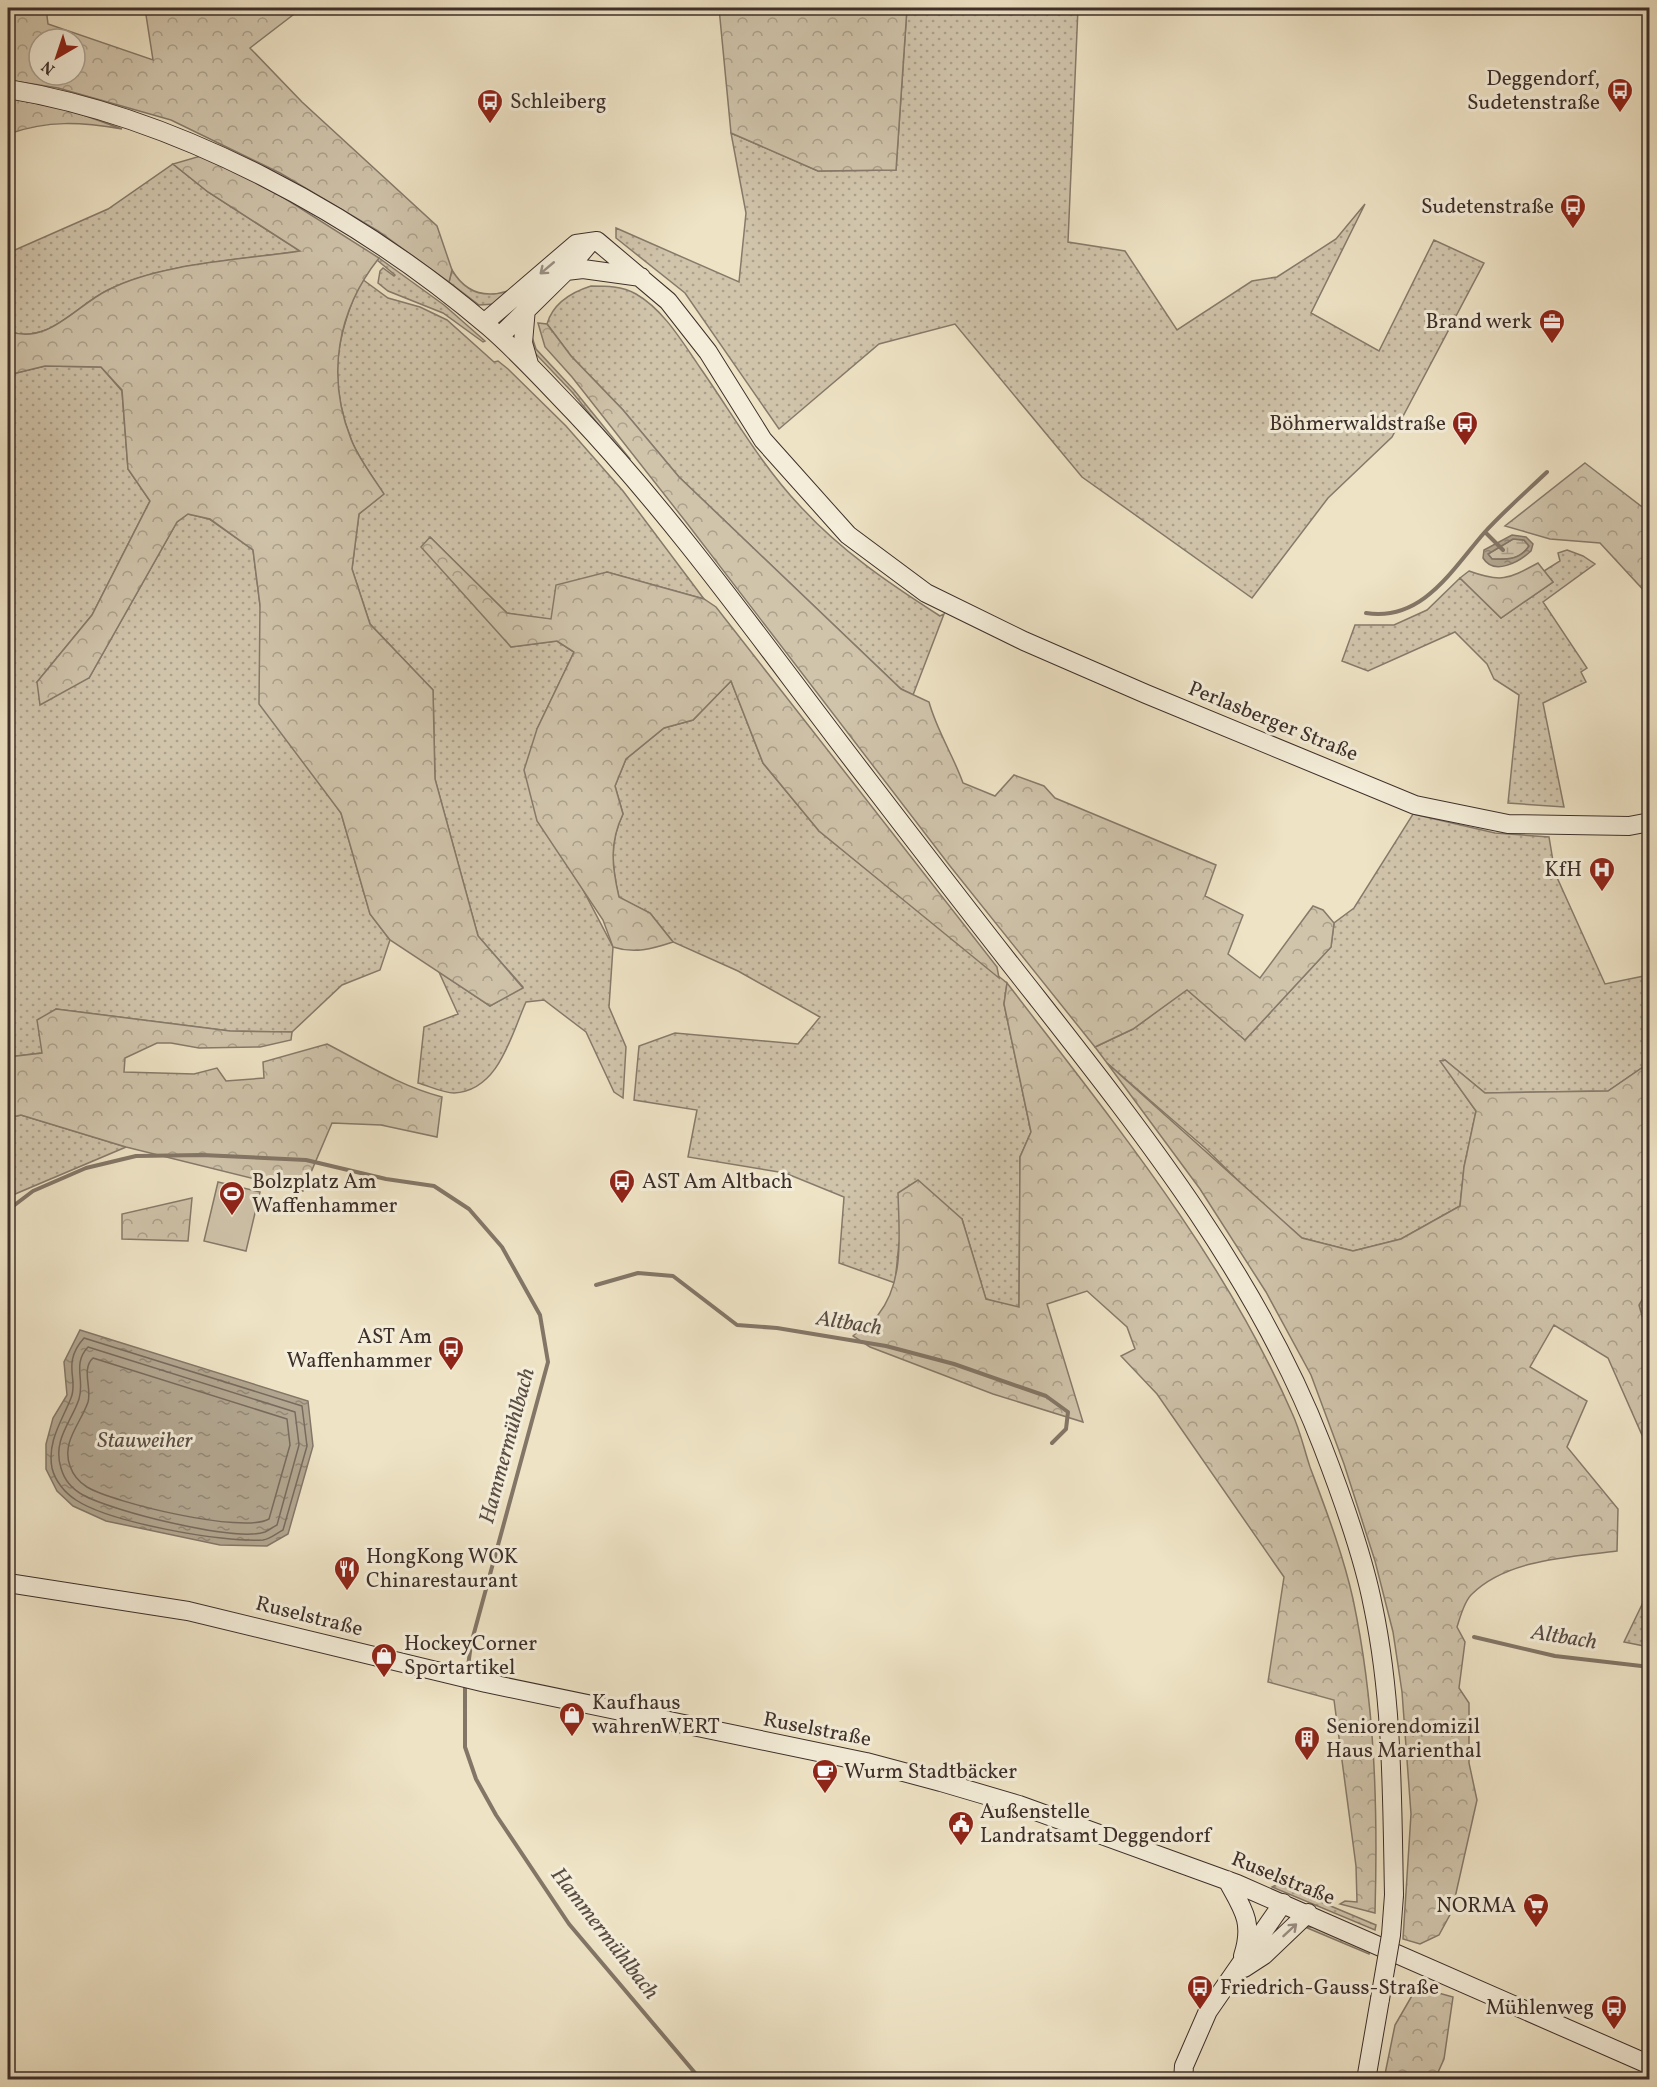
<svg xmlns="http://www.w3.org/2000/svg" width="1657" height="2087" font-family="Vollkorn,serif">
<defs>
<pattern id="grass-dots" width="8" height="8" patternUnits="userSpaceOnUse" patternTransform="scale(1.5)"><rect width="8" height="8" fill="#d0c4ab"/><path d="M2 2h.1M6 6h.1" fill="none" stroke="#aaa08b" stroke-width="1.8" stroke-linecap="round"/></pattern>
<pattern id="forest-crowns" width="20" height="18" patternUnits="userSpaceOnUse" patternTransform="scale(1.5)"><rect width="20" height="18" fill="#d0c4ab"/><path d="M2 6a3 3 0 1 1 6 0M12 15a3 3 0 1 1 6 0" fill="none" stroke="#aaa08b"/></pattern>
<pattern id="wetland-marsh" width="20" height="14" patternUnits="userSpaceOnUse" patternTransform="scale(1.5)"><rect width="20" height="14" fill="#d0c4ab"/><path d="M1 5h8M5 5V1M11 12h8M15 12V8" fill="none" stroke="#aaa08b"/></pattern>
<pattern id="water-ripples" width="26" height="14" patternUnits="userSpaceOnUse" patternTransform="scale(1.5)"><rect width="26" height="14" fill="#b2a690"/><path d="M2 4q2-2 4 0t4 0M15 11q2-2 4 0t4 0" fill="none" stroke="#928876"/></pattern>
</defs>
<rect width="100%" height="100%" fill="#eee3c5"/>
<filter id="stains"><feTurbulence type="fractalNoise" baseFrequency=".00333" numOctaves="4"/><feColorMatrix values="0 0 0 0 .2 0 0 0 0 .09 0 0 0 0 .02 0 0 0 .5 -.17"/></filter>
<radialGradient id="worn" r=".72"><stop offset=".6" stop-color="#630" stop-opacity="0"/><stop offset="1" stop-color="#630" stop-opacity=".3"/></radialGradient>
<path fill="url(#grass-dots)" stroke="#867a6a" stroke-width="1.5" d="M 907,8 L 1078,8 L 1068,242 L 1125,251 L 1177,330 L 1252,281 L 1277,277 L 1336,239 L 1365,204 L 1311,313 L 1379,351 L 1434,240 L 1484,263 L 1392,437 L 1328,498 L 1252,598 L 1082,477 L 955,324 L 879,344 L 779,429 L 685,293 L 616,238 L 616,228 L 739,282 L 746,213 L 731,133 L 818,171 L 896,170 Z
M 173,164 L 208,192 L 300,251 C 240,260 164,263 108,290 C 75,306 48,346 8,331 L 8,253 L 108,209 Z
M 379,258 L 444,305 L 485,341 L 483,342 L 443,313 L 388,291 L 378,283 L 380,271 L 383,268 L 394,276 L 395,275 L 377,260 Z
M 452,270 C 465,292 483,299 508,291 L 495,304 L 479,305 L 449,282 Z
M 362,279 L 388,298 L 420,307 L 447,320 L 494,362 L 498,361 L 508,369 L 566,426 L 623,491 L 704,599 L 607,572 L 551,620 L 507,613 L 430,537 L 511,647 L 557,641 L 574,652 L 537,729 L 579,882 L 613,947 L 609,1007 L 626,1047 L 623,1098 L 614,1092 L 586,1032 L 544,1000 L 526,1002 C 511,1035 499,1091 454,1093 C 443,1093 429,1086 418,1083 L 424,1027 L 458,1014 L 439,972 L 490,1006 L 523,987 L 478,936 L 435,779 L 433,690 L 370,624 L 352,569 L 359,514 L 383,494 C 373,476 358,458 351,439 C 328,380 336,335 362,279 Z
M 591,286 C 606,286 622,286 636,294 C 664,310 683,343 701,369 C 733,415 762,466 800,506 C 841,551 890,584 940,616 L 944,614 L 913,695 L 901,689 L 679,477 L 623,410 L 571,356 L 547,324 C 553,303 572,292 591,286 Z
M 528,325 L 536,349 L 574,390 L 630,459 L 628,461 L 572,392 L 533,351 Z
M 45,366 L 101,367 L 122,391 L 128,469 L 150,501 L 92,615 L 37,682 L 89,678 L 177,522 L 188,514 L 209,519 L 253,550 L 260,605 L 302,759 L 341,813 L 370,914 L 390,940 L 380,970 L 342,985 L 292,1032 L 230,1031 L 56,1009 L 42,1053 L 8,1057 L 8,375 Z
M 1567,550 L 1583,556 L 1595,564 L 1543,602 L 1587,668 L 1581,672 L 1586,682 L 1543,703 L 1564,807 L 1508,803 L 1519,695 L 1494,679 L 1487,664 L 1455,632 L 1368,671 L 1342,661 L 1355,625 L 1394,625 L 1427,610 L 1460,578 L 1501,618 L 1553,582 L 1544,571 L 1560,561 L 1558,553 Z
M 731,681 L 763,763 L 819,831 L 1007,983 L 1004,1004 L 1031,1132 L 1020,1157 L 1019,1308 L 986,1300 L 962,1219 L 899,1243 L 895,1283 L 839,1263 L 844,1197 L 785,1173 L 688,1157 L 697,1110 L 634,1100 L 639,1046 L 675,1033 L 798,1044 L 820,1017 L 738,971 L 673,942 L 650,913 L 619,898 C 612,867 609,843 623,814 L 615,786 L 626,759 L 664,728 L 693,720 Z
M 1413,814 L 1495,833 L 1549,837 L 1555,873 L 1605,984 L 1649,975 L 1649,1063 L 1608,1091 L 1485,1093 L 1445,1060 L 1441,1061 L 1476,1111 L 1464,1167 L 1460,1206 L 1401,1239 L 1353,1251 L 1302,1238 L 1257,1199 L 1205,1148 L 1107,1063 L 1095,1047 L 1133,1029 L 1187,989 L 1245,1040 L 1331,947 L 1334,923 L 1354,908 Z
M 21,1115 L 126,1147 L 8,1197 L 8,1118 Z
M 1649,1286 L 1649,1341 L 1639,1305 Z
M 1649,1590 L 1649,1647 L 1624,1642 Z
M 1278,1884 L 1376,1925 L 1375,1930 L 1272,1887 Z
M 1305,1927 L 1317,1927 L 1370,1950 L 1369,1954 Z"/>
<path fill="url(#forest-crowns)" stroke="#867a6a" stroke-width="1.5" fill-rule="evenodd" d="M 8,8 L 46,8 L 48,24 L 153,60 L 146,15 L 153,8 L 302,8 L 250,48 L 302,102 L 437,226 L 452,270 L 449,282 L 378,231 L 280,173 L 171,120 L 58,88 L 8,80 ZM 39,39 L 75,39 L 75,75 L 39,75 Z
M 719,8 L 907,8 L 896,170 L 818,171 L 731,133 Z
M 8,98 L 67,109 L 122,129 C 80,122 49,120 8,134 Z
M 204,155 L 270,189 L 379,258 C 337,311 326,376 351,439 C 358,458 373,477 384,494 L 359,514 L 352,569 L 370,624 L 433,690 L 435,779 L 478,936 L 523,988 L 490,1006 L 390,940 L 370,914 L 341,813 L 259,704 L 260,605 L 253,550 L 210,519 L 188,514 L 177,522 L 89,678 L 40,705 L 37,682 L 92,615 L 150,501 L 128,469 L 122,390 L 101,367 L 45,366 L 8,375 L 8,331 C 48,346 75,306 108,290 C 160,263 241,260 300,251 L 208,192 L 173,164 Z
M 538,323 L 547,324 L 571,356 L 623,410 L 679,477 L 901,689 L 929,702 C 937,731 953,755 963,783 L 995,796 L 1014,775 L 1044,786 L 1055,798 L 1216,865 L 1205,896 L 1243,915 L 1228,954 L 1260,978 L 1313,906 L 1323,910 L 1334,923 L 1331,947 L 1245,1040 L 1187,990 L 1133,1029 L 1095,1047 L 950,866 L 686,522 L 572,377 L 545,347 Z
M 1585,463 L 1641,506 L 1649,508 L 1649,596 L 1600,543 L 1550,539 L 1505,526 Z
M 430,537 L 507,613 L 551,619 L 556,585 L 607,572 L 704,599 L 716,607 L 997,967 L 999,978 L 819,831 L 763,763 L 731,681 L 693,720 L 664,728 L 626,759 L 615,786 L 623,814 C 609,843 612,867 619,897 L 650,913 L 673,942 C 652,949 634,954 613,947 L 603,920 L 537,821 L 524,770 L 537,729 L 574,652 L 557,641 L 511,647 L 421,547 Z
M 1538,563 L 1553,582 L 1501,618 L 1460,578 L 1469,571 C 1502,583 1508,579 1538,563 Z
M 1007,983 C 1111,1119 1223,1255 1292,1413 C 1300,1430 1304,1449 1310,1467 C 1326,1510 1343,1554 1353,1599 C 1375,1703 1378,1807 1375,1913 L 1340,1904 L 1345,1901 L 1357,1902 L 1356,1866 L 1334,1700 L 1268,1682 L 1284,1577 L 1157,1394 L 1121,1356 L 1135,1349 L 1127,1327 L 1087,1291 L 1047,1304 L 1083,1422 L 993,1394 L 870,1347 L 853,1336 C 861,1329 871,1323 878,1315 C 905,1281 899,1233 898,1193 L 918,1180 L 962,1219 L 986,1299 L 1019,1307 L 1020,1157 L 1031,1132 L 1004,1004 Z
M 56,1009 L 230,1031 L 292,1032 L 291,1040 L 260,1047 L 199,1048 L 171,1043 L 157,1043 L 125,1058 L 124,1072 L 194,1074 L 217,1068 L 226,1081 L 264,1078 L 263,1062 L 327,1044 C 364,1063 400,1086 442,1097 L 437,1137 L 381,1125 L 332,1123 L 303,1191 L 126,1147 L 21,1115 L 8,1118 L 8,1057 L 42,1053 L 37,1020 Z
M 1445,1060 L 1485,1093 L 1608,1091 L 1649,1063 L 1650,1286 L 1639,1305 L 1649,1341 L 1650,1461 L 1649,1451 L 1608,1358 L 1554,1325 L 1530,1367 L 1587,1401 L 1567,1447 L 1618,1509 L 1617,1551 C 1571,1557 1507,1559 1472,1594 C 1464,1601 1460,1618 1457,1627 L 1465,1642 L 1459,1688 L 1469,1703 L 1469,1763 L 1477,1800 L 1452,1911 L 1439,1935 L 1420,1944 L 1403,1939 L 1411,1814 L 1402,1692 L 1393,1632 L 1375,1561 L 1344,1464 L 1311,1375 L 1266,1292 L 1200,1189 L 1107,1063 L 1302,1238 L 1353,1251 L 1401,1239 L 1460,1206 L 1464,1167 L 1476,1111 L 1440,1061 Z
M 192,1198 L 188,1241 L 122,1239 L 122,1214 Z
M 1417,1987 L 1453,1997 L 1444,2059 L 1435,2079 L 1384,2079 L 1395,2025 Z"/>
<path fill="url(#wetland-marsh)" stroke="#867a6a" stroke-width="1.5" d="M 1513,539 L 1524,540 L 1529,546 C 1520,560 1508,559 1492,559 L 1488,554 Z"/>
<path fill="#d0c4ab" stroke="#867a6a" stroke-width="1.5" d="M 218,1182 L 260,1192 L 246,1251 L 204,1241 Z"/>
<path fill="url(#water-ripples)" stroke="#837667" stroke-width="1.5" fill-rule="evenodd" d="M 1512,535 L 1526,537 L 1533,544 L 1531,551 C 1519,562 1494,576 1483,558 L 1484,550 ZM 1513,539 L 1524,540 L 1529,546 C 1520,560 1507,560 1492,559 L 1488,554 Z
M 80,1330 L 308,1401 L 313,1446 L 288,1534 L 267,1546 L 220,1545 L 106,1521 L 73,1506 L 57,1491 L 46,1469 L 46,1444 L 53,1418 L 67,1395 L 64,1362 Z"/>
<g fill="none" stroke-linecap="round" stroke-linejoin="round">
<path stroke="#786a5d" stroke-width="1.5" d="M 84,1338 L 302,1406 L 307,1446 L 283,1530 C 277,1533 270,1539 263,1540 C 222,1543 109,1522 76,1500 C 65,1493 55,1481 52,1468 C 47,1441 62,1421 71,1398 C 79,1379 61,1364 84,1338 Z
M 88,1347 L 295,1412 L 299,1445 L 277,1525 C 273,1527 269,1530 265,1532 C 234,1542 112,1511 83,1495 C 72,1489 64,1479 61,1468 C 52,1440 72,1421 79,1399 C 85,1380 72,1364 88,1347 Z
M 93,1358 L 287,1419 L 290,1445 L 269,1519 C 243,1534 114,1503 87,1487 C 79,1482 73,1475 70,1466 C 61,1442 81,1423 88,1402 C 92,1388 81,1369 93,1358 Z"/>
<path stroke="#837667" stroke-width="4" d="M 1485,532 L 1503,550
M 1366,613 C 1422,622 1452,570 1484,533 C 1504,511 1526,492 1547,472
M 8,1210 L 33,1191 L 86,1168 L 136,1156 L 202,1155 L 306,1160 L 386,1179 L 434,1186 L 469,1209 L 502,1247 L 540,1315 L 548,1362 L 471,1644 L 467,1674
M 596,1285 L 638,1273 L 673,1276 L 737,1325 L 777,1328 L 886,1346 L 954,1364 L 1046,1396 L 1068,1412 L 1066,1429 L 1052,1443
M 1474,1637 L 1555,1656 L 1650,1667
M 465,1685 L 465,1747 L 476,1779 L 496,1815 L 569,1924 L 701,2080"/>
<defs>
<path id="secondary" d="M 8,89 C 178,117 358,215 489,327 C 519,353 546,383 574,412 C 682,526 772,656 868,780 C 924,853 980,926 1038,999 C 1147,1138 1258,1279 1322,1445 C 1341,1494 1363,1555 1373,1606 C 1393,1701 1392,1799 1394,1895
M 566,271 L 583,269 L 641,277
M 526,308 L 523,343 L 529,364
M 484,323 L 576,244 L 597,241 L 668,301 L 708,352 L 763,440 L 848,535 L 926,593 L 1024,641 L 1146,694 L 1415,805 L 1508,824 L 1629,826 L 1650,822
M 500,336 L 566,271 L 588,245
M 8,1583 L 188,1611 L 486,1683 L 866,1762 L 941,1782 L 1019,1805 L 1237,1884 L 1650,2065
M 1227,1880 C 1243,1909 1254,1922 1243,1956
M 1244,1968 L 1264,1955 L 1308,1913
M 1183,2080 L 1184,2066 L 1208,2011 L 1283,1903
M 1366,2080 L 1380,1999"/>
</defs>
<use href="#secondary" stroke="#3d2f2a" stroke-width="20"/>
<use href="#secondary" stroke="#f4edd9" stroke-width="18"/>
<defs>
<path id="secondary-bridge" d="M 1380,1999 L 1391,1935 L 1394,1895"/>
</defs>
<use href="#secondary-bridge" stroke="#3d2f2a" stroke-width="20" stroke-linecap="butt"/>
<use href="#secondary-bridge" stroke="#f4edd9" stroke-width="18"/>
</g>
<defs><path id="oneway-shaft" d="M-6 0H5M1.5-3L5.5 0L1.5 3" fill="none" stroke-width="1.6" stroke-linecap="round" stroke-linejoin="round" transform="scale(1.5)"/></defs>
<g stroke="#988e82">
<use href="#oneway-shaft" transform="translate(547 268) rotate(140)"/>
<use href="#oneway-shaft" transform="translate(1290 1930) rotate(-43)"/>
</g>
<defs>
<symbol id="bus-pin" viewBox="-11 -11 22 30"><path d="M0 17L-7.5 6A9.5 9.5 0 1 1 7.5 6Z" fill="#8f2418" stroke="#f4edd9"/><path d="M-5-6H5V4H4V6H2V4H-2V6H-4V4H-5ZM-3.5-4V0h7V-4ZM-3.5 1.2v1.5H-2V1.2ZM2 1.2v1.5H3.5V1.2Z" fill="#fff"/></symbol>
<symbol id="office-pin" viewBox="-11 -11 22 30"><path d="M0 17L-7.5 6A9.5 9.5 0 1 1 7.5 6Z" fill="#8f2418" stroke="#f4edd9"/><path d="M-6-3h4V-5.5h4V-3h4V5H-6ZM-1-4.5V-3h2v-1.5ZM-6 0V1H6V0Z" fill="#fff"/></symbol>
<symbol id="hospital-pin" viewBox="-11 -11 22 30"><path d="M0 17L-7.5 6A9.5 9.5 0 1 1 7.5 6Z" fill="#8f2418" stroke="#f4edd9"/><path d="M-5-5h3v3.5h4V-5h3V5h-3V1.5h-4V5h-3Z" fill="#fff"/></symbol>
<symbol id="stadium-pin" viewBox="-11 -11 22 30"><path d="M0 17L-7.5 6A9.5 9.5 0 1 1 7.5 6Z" fill="#8f2418" stroke="#f4edd9"/><path d="M0-5a6.5 5 0 1 0 0 10a6.5 5 0 1 0 0-10ZM-3.5-1.8h7v3.6h-7Z" fill="#fff"/></symbol>
<symbol id="restaurant-pin" viewBox="-11 -11 22 30"><path d="M0 17L-7.5 6A9.5 9.5 0 1 1 7.5 6Z" fill="#8f2418" stroke="#f4edd9"/><path d="M-5-6h1v4h1v-4h1v4h1v-4h1v5L-1.5 .5V6h-2V.5L-5-1ZM5-6V6H3V1.5H1.5Q1.5-4 5-6Z" fill="#fff"/></symbol>
<symbol id="shop-pin" viewBox="-11 -11 22 30"><path d="M0 17L-7.5 6A9.5 9.5 0 1 1 7.5 6Z" fill="#8f2418" stroke="#f4edd9"/><path d="M-5-2.5h2.3a2.7 3.5 0 0 1 5.4 0H5L5.5 6h-11ZM-1.5-2.5h3a1.5 2.3 0 0 0-3 0Z" fill="#fff"/></symbol>
<symbol id="building-pin" viewBox="-11 -11 22 30"><path d="M0 17L-7.5 6A9.5 9.5 0 1 1 7.5 6Z" fill="#8f2418" stroke="#f4edd9"/><path d="M-4-6H4V6H1V3H-1V6H-4ZM-2.5-4.3h1.7v1.8h-1.7ZM.8-4.3h1.7v1.8H.8ZM-2.5-1h1.7V.8h-1.7ZM.8-1h1.7V.8H.8Z" fill="#fff"/></symbol>
<symbol id="cafe-pin" viewBox="-11 -11 22 30"><path d="M0 17L-7.5 6A9.5 9.5 0 1 1 7.5 6Z" fill="#8f2418" stroke="#f4edd9"/><path d="M-5.5-4.5H6V0H3Q3 3.5 0 3.5H-2.5Q-5.5 3.5-5.5 0ZM3-3.2v2h1.7v-2ZM-6 4.5H4V6H-6Z" fill="#fff"/></symbol>
<symbol id="civic-pin" viewBox="-11 -11 22 30"><path d="M0 17L-7.5 6A9.5 9.5 0 1 1 7.5 6Z" fill="#8f2418" stroke="#f4edd9"/><path d="M-.6-6.5H3V-4.5H.6V-3L4-1V1h2V6H-6V1h2V-1L-.6-3ZM-1.2 2.5V6h2.4V2.5Z" fill="#fff"/></symbol>
<symbol id="supermarket-pin" viewBox="-11 -11 22 30"><path d="M0 17L-7.5 6A9.5 9.5 0 1 1 7.5 6Z" fill="#8f2418" stroke="#f4edd9"/><path d="M-6-5.5h2.5l.6 2H6L4.5 2H-2.5L-4.4-4H-6ZM-1.5 3.2a1.3 1.3 0 1 0 .1 0ZM3 3.2a1.3 1.3 0 1 0 .1 0Z" fill="#fff"/></symbol>
</defs>
<g fill-rule="evenodd">
<use href="#bus-pin" x="1605" y="76" width="30" height="40"/>
<use href="#bus-pin" x="475" y="87" width="30" height="40"/>
<use href="#bus-pin" x="1558" y="192" width="30" height="40"/>
<use href="#office-pin" x="1537" y="307" width="30" height="40"/>
<use href="#bus-pin" x="1450" y="409" width="30" height="40"/>
<use href="#hospital-pin" x="1587" y="855" width="30" height="40"/>
<use href="#bus-pin" x="607" y="1167" width="30" height="40"/>
<use href="#stadium-pin" x="217" y="1179" width="30" height="40"/>
<use href="#bus-pin" x="436" y="1334" width="30" height="40"/>
<use href="#restaurant-pin" x="332" y="1554" width="30" height="40"/>
<use href="#shop-pin" x="369" y="1641" width="30" height="40"/>
<use href="#shop-pin" x="557" y="1700" width="30" height="40"/>
<use href="#building-pin" x="1292" y="1724" width="30" height="40"/>
<use href="#cafe-pin" x="810" y="1757" width="30" height="40"/>
<use href="#civic-pin" x="946" y="1809" width="30" height="40"/>
<use href="#supermarket-pin" x="1521" y="1891" width="30" height="40"/>
<use href="#bus-pin" x="1185" y="1973" width="30" height="40"/>
<use href="#bus-pin" x="1599" y="1993" width="30" height="40"/>
</g>
<g text-anchor="middle" dominant-baseline="central" stroke-width="6" stroke-linejoin="round" paint-order="stroke">
<g font-size="21" fill="#3d2f2a" stroke="#f4edd9" text-anchor="start">
<text x="1600" y="79" text-anchor="end">Deggendorf,<tspan x="1600" dy="24">Sudetenstraße</tspan></text>
<text x="510" y="102">Schleiberg</text>
<text x="1554" y="207" text-anchor="end">Sudetenstraße</text>
<text x="1532" y="322" text-anchor="end">Brand werk</text>
<text x="1446" y="424" text-anchor="end">Böhmerwaldstraße</text>
<text x="1582" y="870" text-anchor="end">KfH</text>
<text x="252" y="1182">Bolzplatz Am<tspan x="252" dy="24">Waffenhammer</tspan></text>
<text x="642" y="1182">AST Am Altbach</text>
<text x="432" y="1337" text-anchor="end">AST Am<tspan x="432" dy="24">Waffenhammer</tspan></text>
<text x="366" y="1557">HongKong WOK<tspan x="366" dy="24">Chinarestaurant</tspan></text>
<text x="404" y="1644">HockeyCorner<tspan x="404" dy="24">Sportartikel</tspan></text>
<text x="592" y="1703">Kaufhaus<tspan x="592" dy="24">wahrenWERT</tspan></text>
<text x="1326" y="1727">Seniorendomizil<tspan x="1326" dy="24">Haus Marienthal</tspan></text>
<text x="844" y="1772">Wurm Stadtbäcker</text>
<text x="980" y="1812">Außenstelle<tspan x="980" dy="24">Landratsamt Deggendorf</tspan></text>
<text x="1516" y="1906" text-anchor="end">NORMA</text>
<text x="1220" y="1988">Friedrich-Gauss-Straße</text>
<text x="1594" y="2008" text-anchor="end">Mühlenweg</text>
</g>
<g font-size="21" fill="#3d2f2a" stroke="#f4edd9">
<text transform="translate(1273 722) rotate(22)">Perlasberger Straße</text>
<text transform="translate(309 1617) rotate(14)">Ruselstraße</text>
<text transform="translate(817 1730) rotate(11)">Ruselstraße</text>
<text transform="translate(1283 1879) rotate(22)">Ruselstraße</text>
</g>
<g font-size="22" font-style="italic" fill="#5a4d44" stroke="#f4edd9">
<text transform="translate(849 1324) rotate(9)">Altbach</text>
<text x="145" y="1441">Stauweiher</text>
<text transform="translate(508 1446) rotate(-75)">Hammermühlbach</text>
<text transform="translate(1564 1638) rotate(9)">Altbach</text>
<text transform="translate(604 1934) rotate(52)">Hammermühlbach</text>
</g>
</g>
<rect width="1657" height="2087" fill="none" stroke="#eee3c5" stroke-width="30"/>
<rect x="9" y="9" width="1639" height="2069" fill="none" stroke="#3d2f2a" stroke-width="3"/>
<rect x="15" y="15" width="1627" height="2057" fill="none" stroke="#3d2f2a" stroke-width="1.5"/>
<g transform="translate(57 57) rotate(219)"><circle r="28" fill="#f4edd9" stroke="#aba193" stroke-width="1.5"/>
<path d="M0-4.5L10 22L0 15L-10 22Z" fill="#8f2418"/>
<text y="-9" font-size="16" font-weight="bold" text-anchor="middle" fill="#3d2f2a">N</text>
</g>
<rect width="100%" height="100%" filter="url(#stains)"/>
<rect width="100%" height="100%" fill="url(#worn)"/>
</svg>
